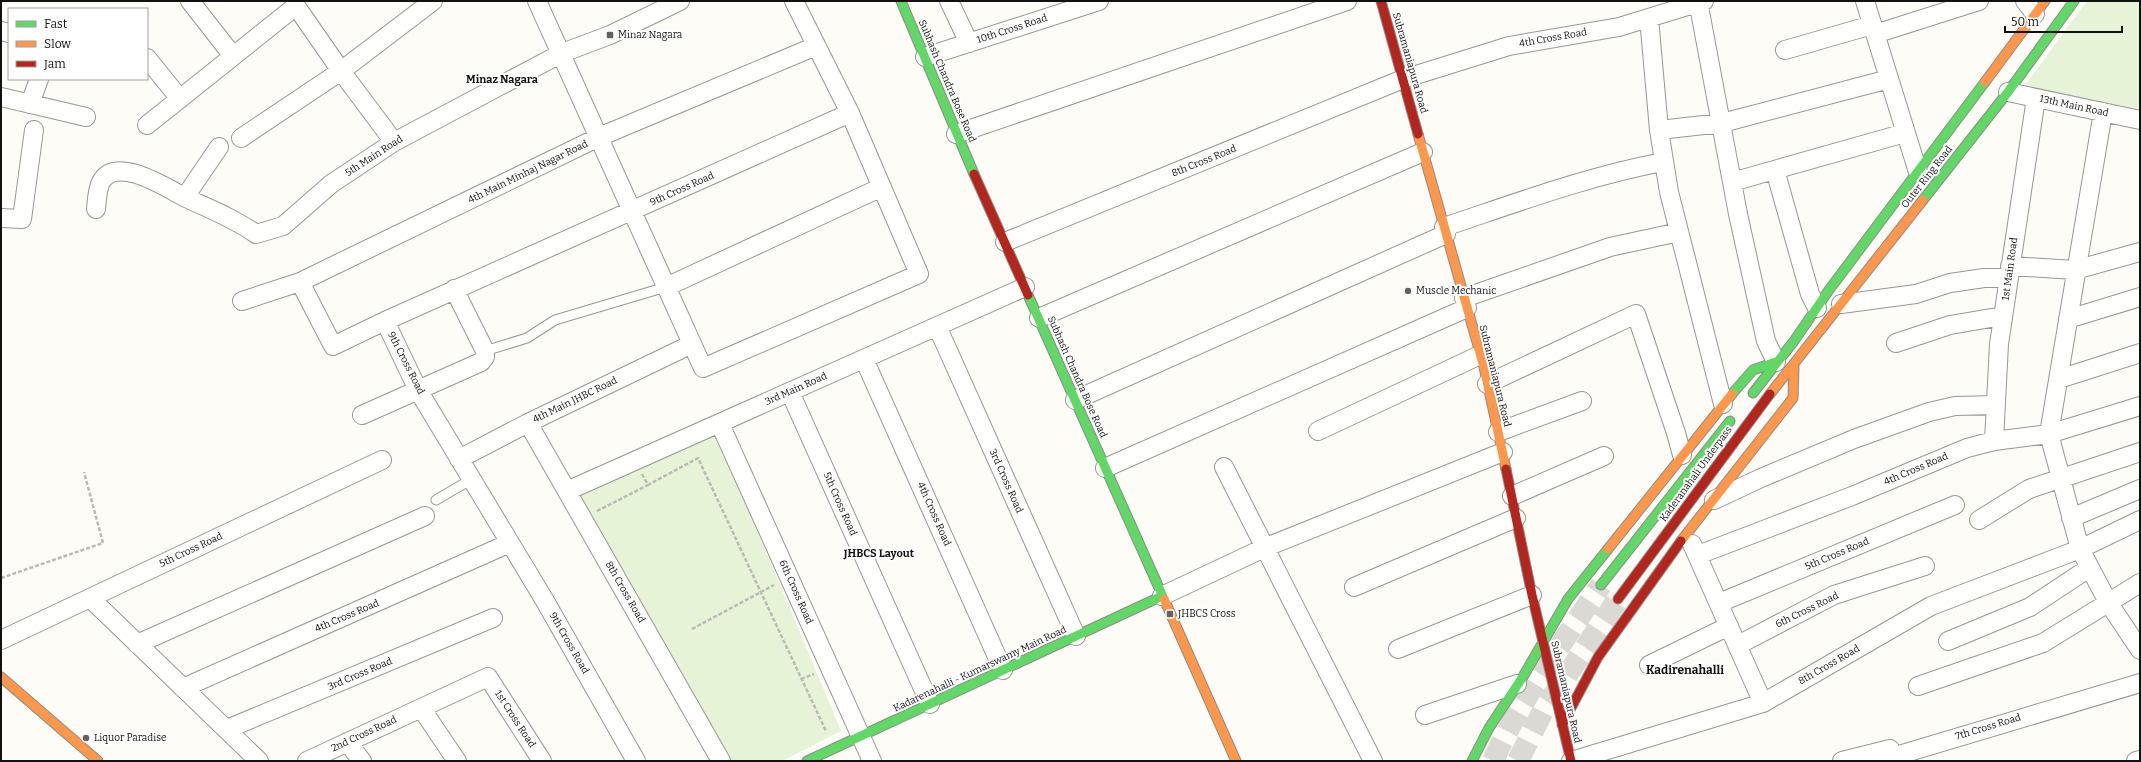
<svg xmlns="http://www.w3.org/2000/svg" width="2141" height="762" font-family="Bitter,serif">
<rect width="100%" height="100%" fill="#fdfcf7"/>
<path fill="#e7f3d7" d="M 2087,1 L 2140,1 L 2140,114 L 2023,88 Z
M 716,432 L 841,731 L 782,761 L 730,761 L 577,490 Z"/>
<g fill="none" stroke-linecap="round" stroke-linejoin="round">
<path stroke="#dad9d4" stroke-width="22" stroke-dasharray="22 11" stroke-linecap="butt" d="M 1493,761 C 1521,698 1563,642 1601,585
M 1518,761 L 1543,711 L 1618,599"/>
<defs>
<path id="lane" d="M 485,351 L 527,338 L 555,320 L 666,287
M 436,500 L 472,479"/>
<path id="street" d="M 190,1 L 233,56
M 537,1 L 703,368 L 919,274 L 850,113 L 794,1
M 949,1 L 969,43
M 1698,1 L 1738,214 L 1766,341 L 1776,362
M 1865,1 L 1918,172
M 2025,1 L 2035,14
M 1649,18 L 1659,130 L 1669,192 L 1723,404
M 1,31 L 9,33
M 1875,34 L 1979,1
M 1785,50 L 1872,25
M 925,57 L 1099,1
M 147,58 L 180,99
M 2008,92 L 2140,120
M 1,97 L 86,117
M 30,104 L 39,79
M 2103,112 L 2049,434 L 2080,549 L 2108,602 L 2140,650
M 147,125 L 296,6 L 341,71 L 394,142
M 1659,130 L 1722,123 L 1889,79
M 956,134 L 1347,1
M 241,138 L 341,71 L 433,1
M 1775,170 L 1810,294 L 1817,308
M 1732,182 L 1905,133
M 185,197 L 219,147
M 96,209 C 97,200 97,190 101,182 C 116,154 168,189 186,198 C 210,209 235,219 256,234 L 283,226 L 331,184 L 394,142 L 562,53 L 610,35 L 680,1
M 1,218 L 22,219 L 34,130
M 1444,227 C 1516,203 1588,176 1663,162
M 1005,242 L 1403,79 L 1509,46 L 1619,27 L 1704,1
M 2010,266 L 2075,270 L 2140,252
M 300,282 L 333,346 L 385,321
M 666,287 L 882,187
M 1464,298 L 1610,247 L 1679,232
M 242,301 L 300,282 L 599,137 L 816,46
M 1841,304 L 1916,294 L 1950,283 L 1984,278 L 2009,278
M 1039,318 L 1423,152
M 2068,319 L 2140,297
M 937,326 L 1076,636
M 1896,343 L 1950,325 L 2003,316
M 864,359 L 1003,670
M 2059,379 L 2140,353
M 1487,384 L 1636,314 L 1676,433 L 1682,455
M 790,392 L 930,704
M 1075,400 L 1446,234
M 362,415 L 481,362 L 485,357 L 485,351 L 454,289
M 528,423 L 721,761
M 720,424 L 872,761
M 1318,431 L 1480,355
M 1498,432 L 1582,401
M 1994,441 L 1999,344 L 2036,98
M 459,459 L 528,423 L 692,344
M 1224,467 L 1373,761
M 1105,468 L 1467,308
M 567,491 L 1025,287
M 1512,496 L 1604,456
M 1714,500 L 1761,478 L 1854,439 L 1929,412 L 1955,406 L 1996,405
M 2071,518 L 2140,489
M 1979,520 L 2029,489 L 2140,452
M 1692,544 L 1763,703
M 1698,555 L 1852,496 L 1967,448 L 1994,441 L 2049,434 L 2140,406
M 1354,587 L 1516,518
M 1162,596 L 1264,548 L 1503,452
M 90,598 L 259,761
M 1719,603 L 1955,505
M 1,640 L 382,460
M 1948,641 L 2030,607 L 2089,568
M 137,644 L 425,516
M 1738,645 L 1834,595 L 1925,566
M 1398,649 L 1532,595
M 1649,665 L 1729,626
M 1918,686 L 2043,643 L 2140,583
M 183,688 L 510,543
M 421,708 L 457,761
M 1425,715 L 1517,684
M 227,729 L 493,618
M 347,742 L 362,761
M 307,761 L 488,677 L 542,761
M 636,761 L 545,601 L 418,390 L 385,321 L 850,113
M 1571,761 L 1763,703 L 1931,606 L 2080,549 L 2140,520
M 1842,761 L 1890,749 L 1892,757 L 2140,683
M 2136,761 L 2140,760"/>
<path id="fast" d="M 901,1 L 974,174
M 1923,200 L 2008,92 L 2074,1
M 1028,295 L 1164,599
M 1753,393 L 1794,341 L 1829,290 L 1985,82
M 1732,394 L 1753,370 L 1776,362
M 1601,585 L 1730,421
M 807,761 L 1162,596
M 1472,761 L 1489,728 L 1524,675 L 1568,599 L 1608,549"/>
<path id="slow" d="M 1985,82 L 2045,1
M 1418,134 L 1484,367 L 1506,469
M 1770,394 L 1923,200
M 1681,541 L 1793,398 L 1794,366
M 1608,549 L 1732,394
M 1164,599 L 1236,761
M 1,677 L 98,761"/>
<path id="jam" d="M 1381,1 L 1418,134
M 974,174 L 1028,295
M 1506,469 L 1532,595 L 1571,761
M 1618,599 L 1770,394
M 1562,725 L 1598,657 L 1681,541"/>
</defs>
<use href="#lane" stroke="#979795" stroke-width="11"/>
<use href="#street" stroke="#979795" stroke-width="20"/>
<use href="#fast" stroke="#8e8d8b" stroke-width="11"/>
<use href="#slow" stroke="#8e8d8b" stroke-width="11"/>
<use href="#jam" stroke="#8e8d8b" stroke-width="11"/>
<path stroke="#b9b9b8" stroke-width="2.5" stroke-dasharray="4 2" stroke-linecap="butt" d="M 642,474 L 648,485 L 698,458 L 826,731
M 597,511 L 648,485
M 1,578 L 103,543 L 84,472
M 692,629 L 774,585
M 801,679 L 814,674"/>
<use href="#lane" stroke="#fffffe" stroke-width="9"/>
<use href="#street" stroke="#fffffe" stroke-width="18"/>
<use href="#fast" stroke="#63d668" stroke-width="9"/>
<use href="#slow" stroke="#ff974d" stroke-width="9"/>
<use href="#jam" stroke="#b3261e" stroke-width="9"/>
</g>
<g fill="#646362" stroke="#fff" stroke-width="1.5">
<rect x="606" y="31" width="8" height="8" rx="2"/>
<circle cx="1408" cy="291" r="4"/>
<rect x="1166" y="610" width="8" height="8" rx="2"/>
<circle cx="86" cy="738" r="4"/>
</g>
<g text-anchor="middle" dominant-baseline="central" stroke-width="4" stroke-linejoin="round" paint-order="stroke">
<g font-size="10" fill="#111" stroke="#fff">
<text transform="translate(1012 29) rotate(-18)">10th Cross Road</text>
<text transform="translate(1553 38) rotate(-10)">4th Cross Road</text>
<text transform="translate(1410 63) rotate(74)">Subramaniapura Road</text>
<text transform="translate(947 81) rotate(67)">Subhash Chandra Bose Road</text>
<text transform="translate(2074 106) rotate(12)">13th Main Road</text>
<text transform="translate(374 156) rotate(-33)">5th Main Road</text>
<text transform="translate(1204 161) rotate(-22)">8th Cross Road</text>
<text transform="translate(528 172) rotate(-26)">4th Main Minhaj Nagar Road</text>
<text transform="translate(1927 177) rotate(-52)">Outer Ring Road</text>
<text transform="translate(682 189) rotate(-24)">9th Cross Road</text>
<text transform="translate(2010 269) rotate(-82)">1st Main Road</text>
<text transform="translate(406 363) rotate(63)">9th Cross Road</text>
<text transform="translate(1495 376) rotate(76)">Subramaniapura Road</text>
<text transform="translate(1077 377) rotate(66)">Subhash Chandra Bose Road</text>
<text transform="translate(796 389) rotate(-24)">3rd Main Road</text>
<text transform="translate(575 400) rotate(-26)">4th Main JHBC Road</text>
<text transform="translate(1916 469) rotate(-23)">4th Cross Road</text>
<text transform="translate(1696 474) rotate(-54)">Kaderanahali Underpass</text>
<text transform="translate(1006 481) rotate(66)">3rd Cross Road</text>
<text transform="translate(840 504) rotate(66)">5th Cross Road</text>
<text transform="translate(934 514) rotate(66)">4th Cross Road</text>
<text transform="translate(191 550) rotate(-25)">5th Cross Road</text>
<text transform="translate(1837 554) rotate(-23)">5th Cross Road</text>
<text transform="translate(625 592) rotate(60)">8th Cross Road</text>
<text transform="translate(796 592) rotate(66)">6th Cross Road</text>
<text transform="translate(1807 610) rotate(-26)">6th Cross Road</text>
<text transform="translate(347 616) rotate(-23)">4th Cross Road</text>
<text transform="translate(569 643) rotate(60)">9th Cross Road</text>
<text transform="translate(1829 665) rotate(-30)">8th Cross Road</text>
<text transform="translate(980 669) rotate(-25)">Kadarenahalli - Kumarswamy Main Road</text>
<text transform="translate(360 674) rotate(-23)">3rd Cross Road</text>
<text transform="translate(1566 692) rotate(77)">Subramaniapura Road</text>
<text transform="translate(515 719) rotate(57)">1st Cross Road</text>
<text transform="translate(1988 727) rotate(-17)">7th Cross Road</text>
<text transform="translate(364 734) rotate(-25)">2nd Cross Road</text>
</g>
<g font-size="10" fill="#111" stroke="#fff" text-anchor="start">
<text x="618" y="35">Minaz Nagara</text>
<text x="1416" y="291">Muscle Mechanic</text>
<text x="1178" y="614">JHBCS Cross</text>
<text x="94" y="738">Liquor Paradise</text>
</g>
<g font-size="11" font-weight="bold" fill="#111" stroke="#fff">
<text x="502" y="79">Minaz Nagara</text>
<text x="879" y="553">JHBCS Layout</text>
</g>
<g font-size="12" font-weight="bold" fill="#111" stroke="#fff">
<text x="1685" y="670">Kadirenahalli</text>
</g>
</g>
<rect width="2141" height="762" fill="none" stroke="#111111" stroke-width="4"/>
<rect x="8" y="8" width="140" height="72" fill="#ffffff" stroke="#a0a0a0"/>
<rect x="16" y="21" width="20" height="6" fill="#63d668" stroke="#a0a0a0"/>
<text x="44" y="28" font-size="12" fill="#111111">Fast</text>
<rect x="16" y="41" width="20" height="6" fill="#ff974d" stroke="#a0a0a0"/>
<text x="44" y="48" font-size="12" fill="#111111">Slow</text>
<rect x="16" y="61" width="20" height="6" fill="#b3261e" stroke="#a0a0a0"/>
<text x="44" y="68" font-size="12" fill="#111111">Jam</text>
<path d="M2005 26v6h117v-6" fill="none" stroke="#111111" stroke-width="2"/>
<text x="2011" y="26" font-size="12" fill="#111111" stroke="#ffffff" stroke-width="3" paint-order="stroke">50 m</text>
</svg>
